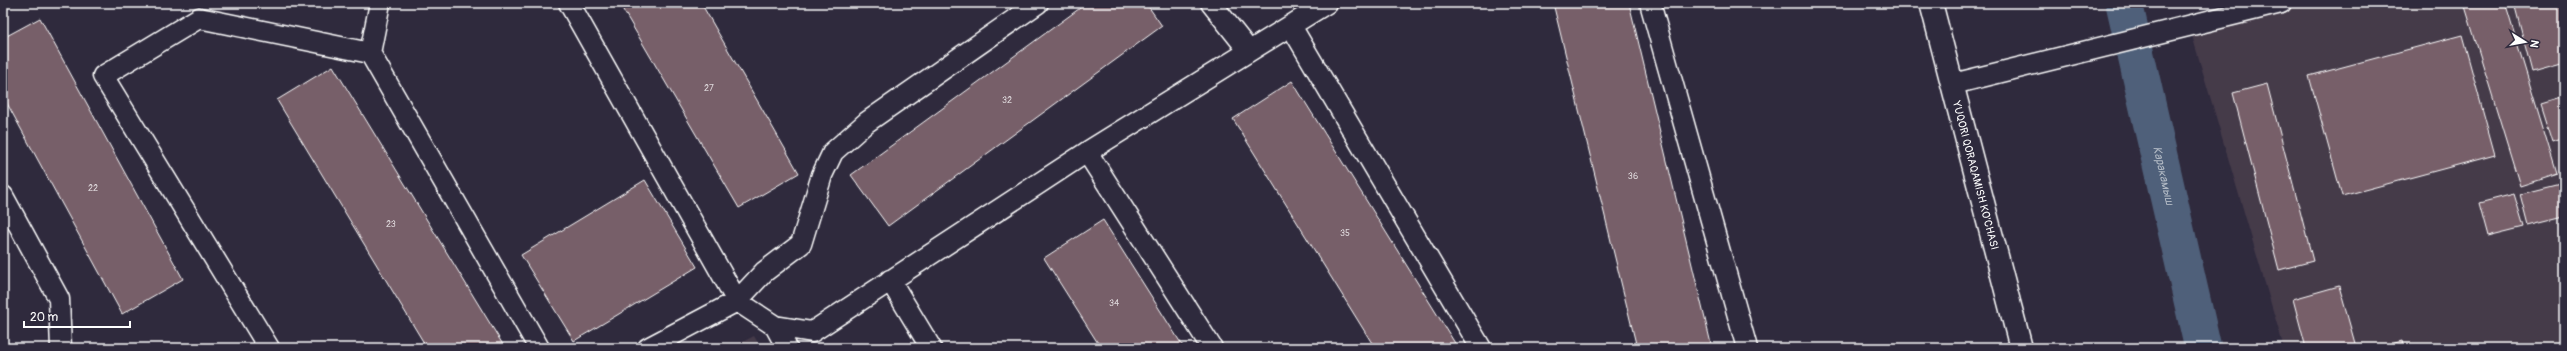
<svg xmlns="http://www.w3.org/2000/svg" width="2567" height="351" font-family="Pangolin,sans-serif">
<rect width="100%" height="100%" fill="#2f2a3d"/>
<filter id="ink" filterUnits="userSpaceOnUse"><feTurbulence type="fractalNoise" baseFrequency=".025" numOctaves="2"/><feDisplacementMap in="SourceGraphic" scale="8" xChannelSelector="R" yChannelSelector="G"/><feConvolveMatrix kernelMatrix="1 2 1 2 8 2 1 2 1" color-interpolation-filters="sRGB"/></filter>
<g filter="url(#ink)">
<path fill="#453a4a" d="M 2273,3 L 2564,3 L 2564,348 L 2284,348 L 2191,32 Z
M 754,336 L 761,348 L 731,348 Z"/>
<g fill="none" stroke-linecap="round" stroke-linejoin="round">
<path stroke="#50617a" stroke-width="37" id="s1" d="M 2124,3 L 2203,348"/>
</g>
<path fill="#775e69" stroke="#fff" d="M 619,3 L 701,3 L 799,173 L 739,208 Z
M 1087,3 L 1146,3 L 1162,26 L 888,226 L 851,175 Z
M 1553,3 L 1629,3 L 1712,348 L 1637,348 Z
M 2464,3 L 2505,3 L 2557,174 L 2520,186 Z
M 2514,3 L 2564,3 L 2564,63 L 2532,72 Z
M 40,18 L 183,279 L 122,314 L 3,96 L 3,38 Z
M 2462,35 L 2495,155 L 2342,196 L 2309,76 Z
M 333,66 L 505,348 L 427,348 L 277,100 Z
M 1292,81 L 1458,348 L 1375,348 L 1233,119 Z
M 2267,84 L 2313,261 L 2279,270 L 2233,93 Z
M 2564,97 L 2564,138 L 2553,142 L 2541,104 Z
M 645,180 L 697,267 L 574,341 L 521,255 Z
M 2564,183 L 2564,216 L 2528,225 L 2520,194 Z
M 2514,194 L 2524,227 L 2488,236 L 2479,203 Z
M 1103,220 L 1184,348 L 1101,348 L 1044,258 Z
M 2339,286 L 2356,347 L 2306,348 L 2293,299 Z
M 2402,341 L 2404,348 L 2377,348 Z"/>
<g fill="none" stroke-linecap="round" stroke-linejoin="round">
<defs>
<path id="service" d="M 380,3 L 370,53 L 539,348
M 569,3 L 737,301 L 764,272 L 801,244 L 822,175 L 833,152 L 867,122 L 1038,3
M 1211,3 L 1249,51
M 1650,3 L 1747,348
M 1291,26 L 1481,348
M 1953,84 L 2281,3
M 1087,152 L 1212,348
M 3,196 L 59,299 L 61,348
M 890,280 L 931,348
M 775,326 L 787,348
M 269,348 L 103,76 L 199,18 L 370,53
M 648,348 L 737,301 L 775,326 L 812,332 L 1087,152 L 1327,3"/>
<g id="minor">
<path id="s2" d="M 1931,3 L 2021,348"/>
</g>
</defs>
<use href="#service" stroke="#fff" stroke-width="23"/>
<use href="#minor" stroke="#fff" stroke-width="25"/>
<use href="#service" stroke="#2f2a3d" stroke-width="20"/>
<use href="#minor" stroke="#2f2a3d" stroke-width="22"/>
</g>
</g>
<g text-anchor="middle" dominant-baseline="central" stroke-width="3" stroke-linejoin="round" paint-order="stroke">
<g font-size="9" fill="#ddd7da">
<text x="709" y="88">27</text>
<text x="1007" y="100">32</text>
<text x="1633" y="176">36</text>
<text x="93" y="188">22</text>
<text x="391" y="224">23</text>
<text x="1345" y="233">35</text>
<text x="1114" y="303">34</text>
</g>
<g font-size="11" fill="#fff" stroke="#2f2a3d">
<text stroke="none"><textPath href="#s2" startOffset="178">YUQORI QORAQAMISH KO'CHASI</textPath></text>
</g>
<g font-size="12" font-style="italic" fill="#b0b8c3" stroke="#2f2a3d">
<text stroke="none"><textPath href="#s1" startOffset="177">Каракамыш</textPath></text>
</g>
</g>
<rect width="2567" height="351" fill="none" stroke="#2f2a3d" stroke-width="16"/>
<rect x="8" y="8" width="2551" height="335" fill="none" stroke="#fff" stroke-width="1.5" filter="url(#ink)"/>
<g transform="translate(2525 42) rotate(101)" stroke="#2f2a3d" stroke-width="3" paint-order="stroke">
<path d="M0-3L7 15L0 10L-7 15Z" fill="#ffffff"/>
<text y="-6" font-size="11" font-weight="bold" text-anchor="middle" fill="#ffffff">N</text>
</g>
<path d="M24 321v6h106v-6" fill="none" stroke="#ffffff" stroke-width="2"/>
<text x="30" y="321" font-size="12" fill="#ffffff" stroke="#2f2a3d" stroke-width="3" paint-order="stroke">20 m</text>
</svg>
